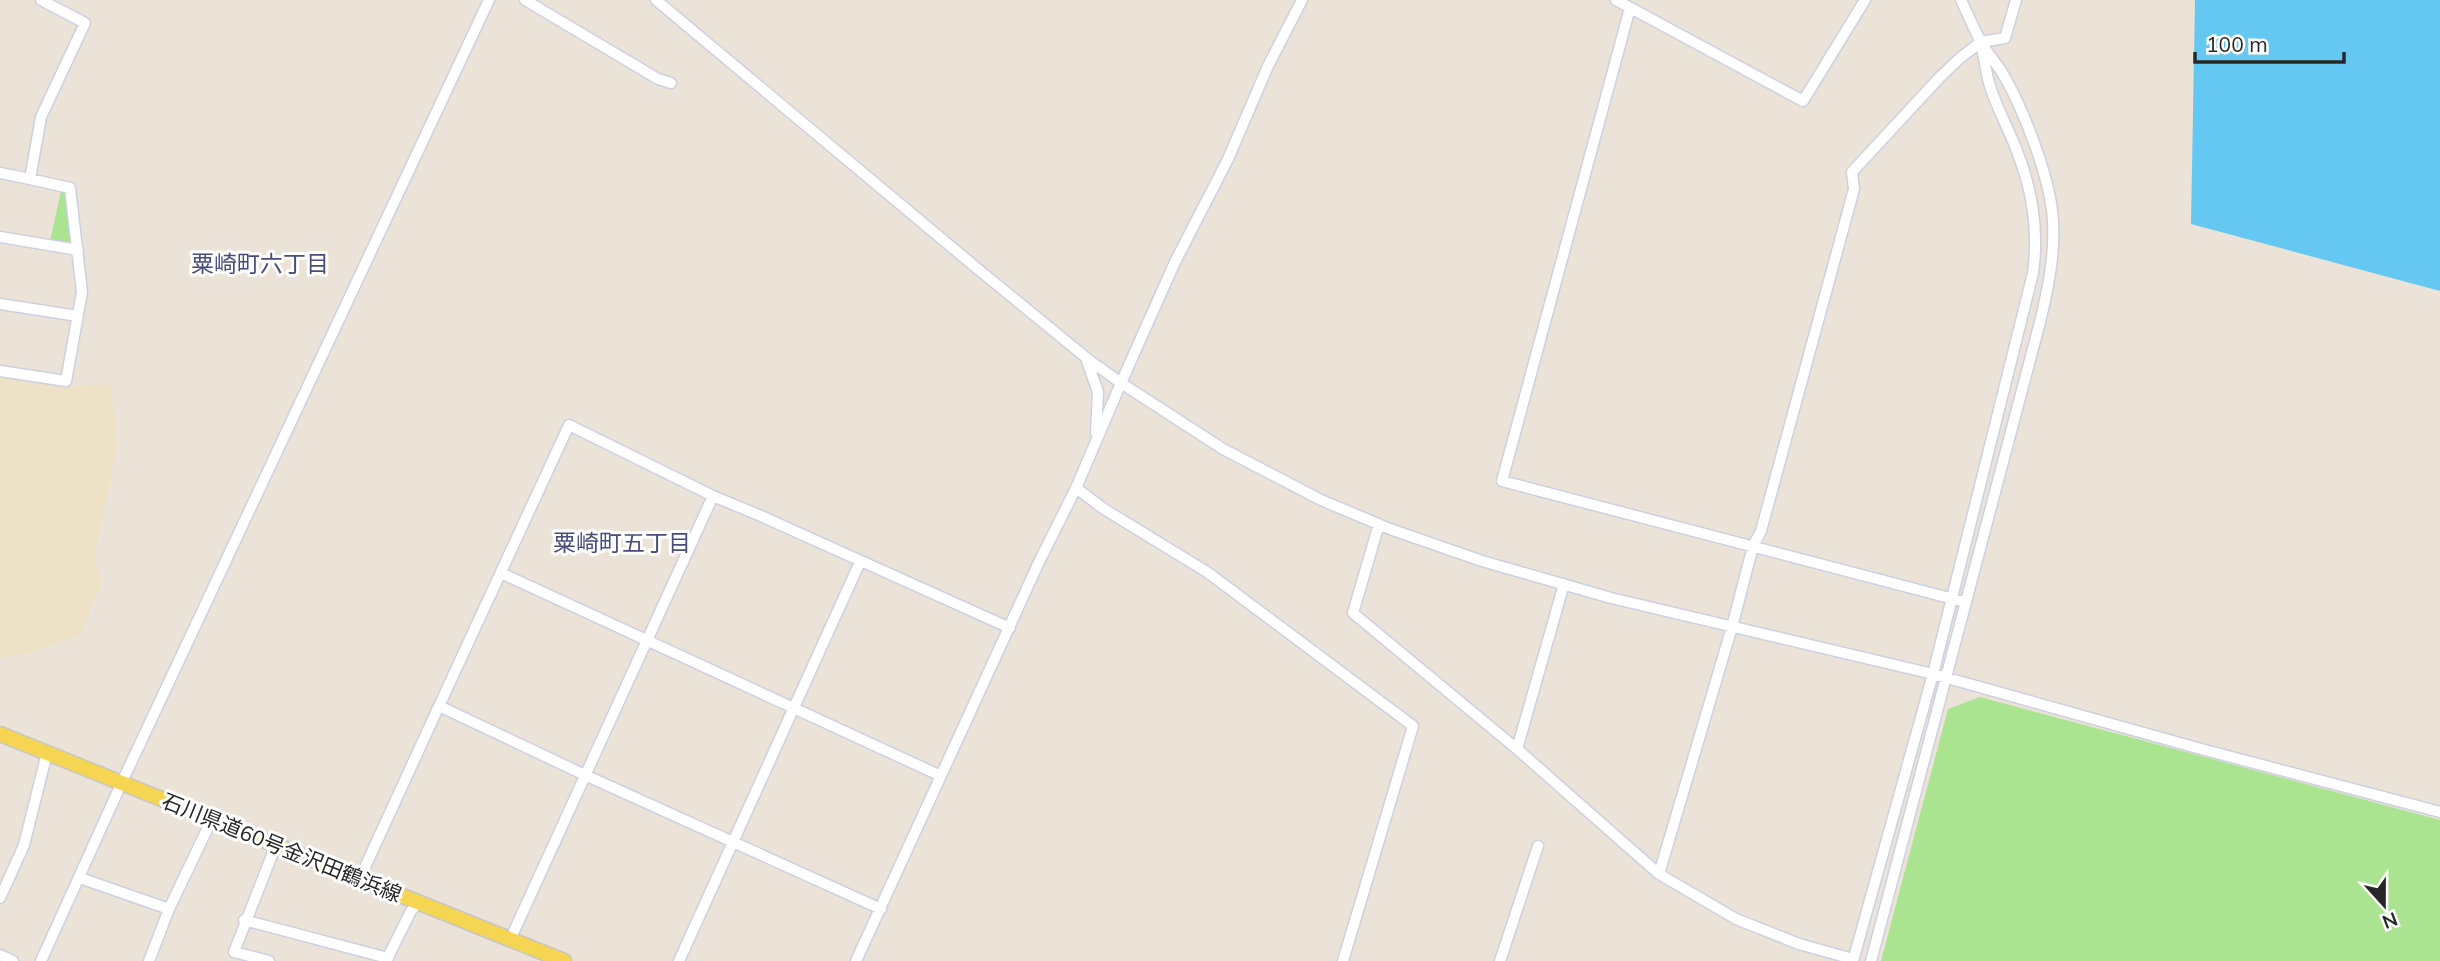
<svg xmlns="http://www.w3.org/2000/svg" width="2440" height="961" font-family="Mulish,'Noto Sans JP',sans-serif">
<rect width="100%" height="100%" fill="#ebe3d8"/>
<path fill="#eee2c6" d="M 0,375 L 71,387 L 111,384 L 117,447 L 94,557 L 102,582 L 80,635 L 26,654 L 0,658 Z"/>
<path fill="#abe491" d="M 61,190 L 68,194 L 72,240 L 69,245 L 50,242 Z
M 1980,697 L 2440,820 L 2440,961 L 1881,961 L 1948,709 Z"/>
<path fill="#65c8f2" d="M 2195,0 L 2440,0 L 2440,291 L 2191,224 Z"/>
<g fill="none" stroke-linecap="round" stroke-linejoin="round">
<defs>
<path id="minor" d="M 525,0 L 658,79 L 671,83
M 656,0 L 973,265 L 1089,360 L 1121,383 L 1076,488 L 1039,562 L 856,961
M 1302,0 L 1268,66 L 1228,159 L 1175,262 L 1121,383 L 1223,449 L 1321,500 L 1390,529 L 1482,561 L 1611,598 L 1933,674 L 2201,749 L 2440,812
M 1616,0 L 1803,101 L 1865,0
M 1630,8 L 1502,481 L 1965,602
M 0,173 L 30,179 L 41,117 L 85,23 L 41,0
M 0,237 L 78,250
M 0,304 L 78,316
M 1087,361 L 1098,392 L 1096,433
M 0,371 L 66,381 L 82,292 L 70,188 L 30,179
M 1076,488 L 1104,509 L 1207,572 L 1413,726 L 1343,961
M 1379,524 L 1353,613 L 1517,749 L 1659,874 L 1736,919 L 1799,944 L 1853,959
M 501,573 L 941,776
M 439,706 L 569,425 L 713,496 L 761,516 L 1010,628
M 1517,749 L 1564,584
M 1659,874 L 1732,627 L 1753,546 L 1761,531 L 1854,189 L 1852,172 L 1940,77 L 1960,58 L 1981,42 L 2005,38 L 2016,0
M 80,878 L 169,909
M 360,878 L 439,706 L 587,776 L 881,909
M 0,898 L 24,845 L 47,753
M 244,920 L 388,958
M 510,940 L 713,496
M 0,955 L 13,961
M 41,961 L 122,782 L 489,0
M 149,961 L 169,909 L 212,819
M 269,961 L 234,952 L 276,845
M 386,961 L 411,911 L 419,902
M 679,961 L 860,562
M 1500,961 L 1538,846
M 1853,961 L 1933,674 L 2033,273 C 2039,228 2032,188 2015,146 C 2007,126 1996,106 1990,86 C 1986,74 1985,61 1982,48
M 1871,961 C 1927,748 1983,535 2040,322 C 2048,289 2055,255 2053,221 C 2051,180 2024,110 2003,74 C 1997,64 1988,54 1982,44 C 1974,30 1968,14 1961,0"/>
<path id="major" d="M 0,734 L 564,961"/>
</defs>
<use href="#minor" stroke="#cdd0e1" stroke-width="13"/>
<use href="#major" stroke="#c7c7c7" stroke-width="17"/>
<use href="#minor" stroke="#fff" stroke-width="10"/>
<use href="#major" stroke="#f5d552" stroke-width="14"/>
</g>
<g text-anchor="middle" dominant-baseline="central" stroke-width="6" stroke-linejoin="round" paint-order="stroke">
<g font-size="21" fill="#272727" stroke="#fff">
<text transform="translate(282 847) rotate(22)">石川県道60号金沢田鶴浜線</text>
</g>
<g font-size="23" fill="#474e79" stroke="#fff">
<text x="260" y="263">粟崎町六丁目</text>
<text x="622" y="542">粟崎町五丁目</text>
</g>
</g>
<g transform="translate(2384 905) rotate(159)" stroke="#ffffff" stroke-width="5" paint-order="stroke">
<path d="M0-5L12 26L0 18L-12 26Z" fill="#272727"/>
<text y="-10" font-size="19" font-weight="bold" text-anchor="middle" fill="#272727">N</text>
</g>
<path d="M2195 52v10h149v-10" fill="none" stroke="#272727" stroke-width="3.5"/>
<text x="2206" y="52" font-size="21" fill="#272727" stroke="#ffffff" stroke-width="5" paint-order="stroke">100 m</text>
</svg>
